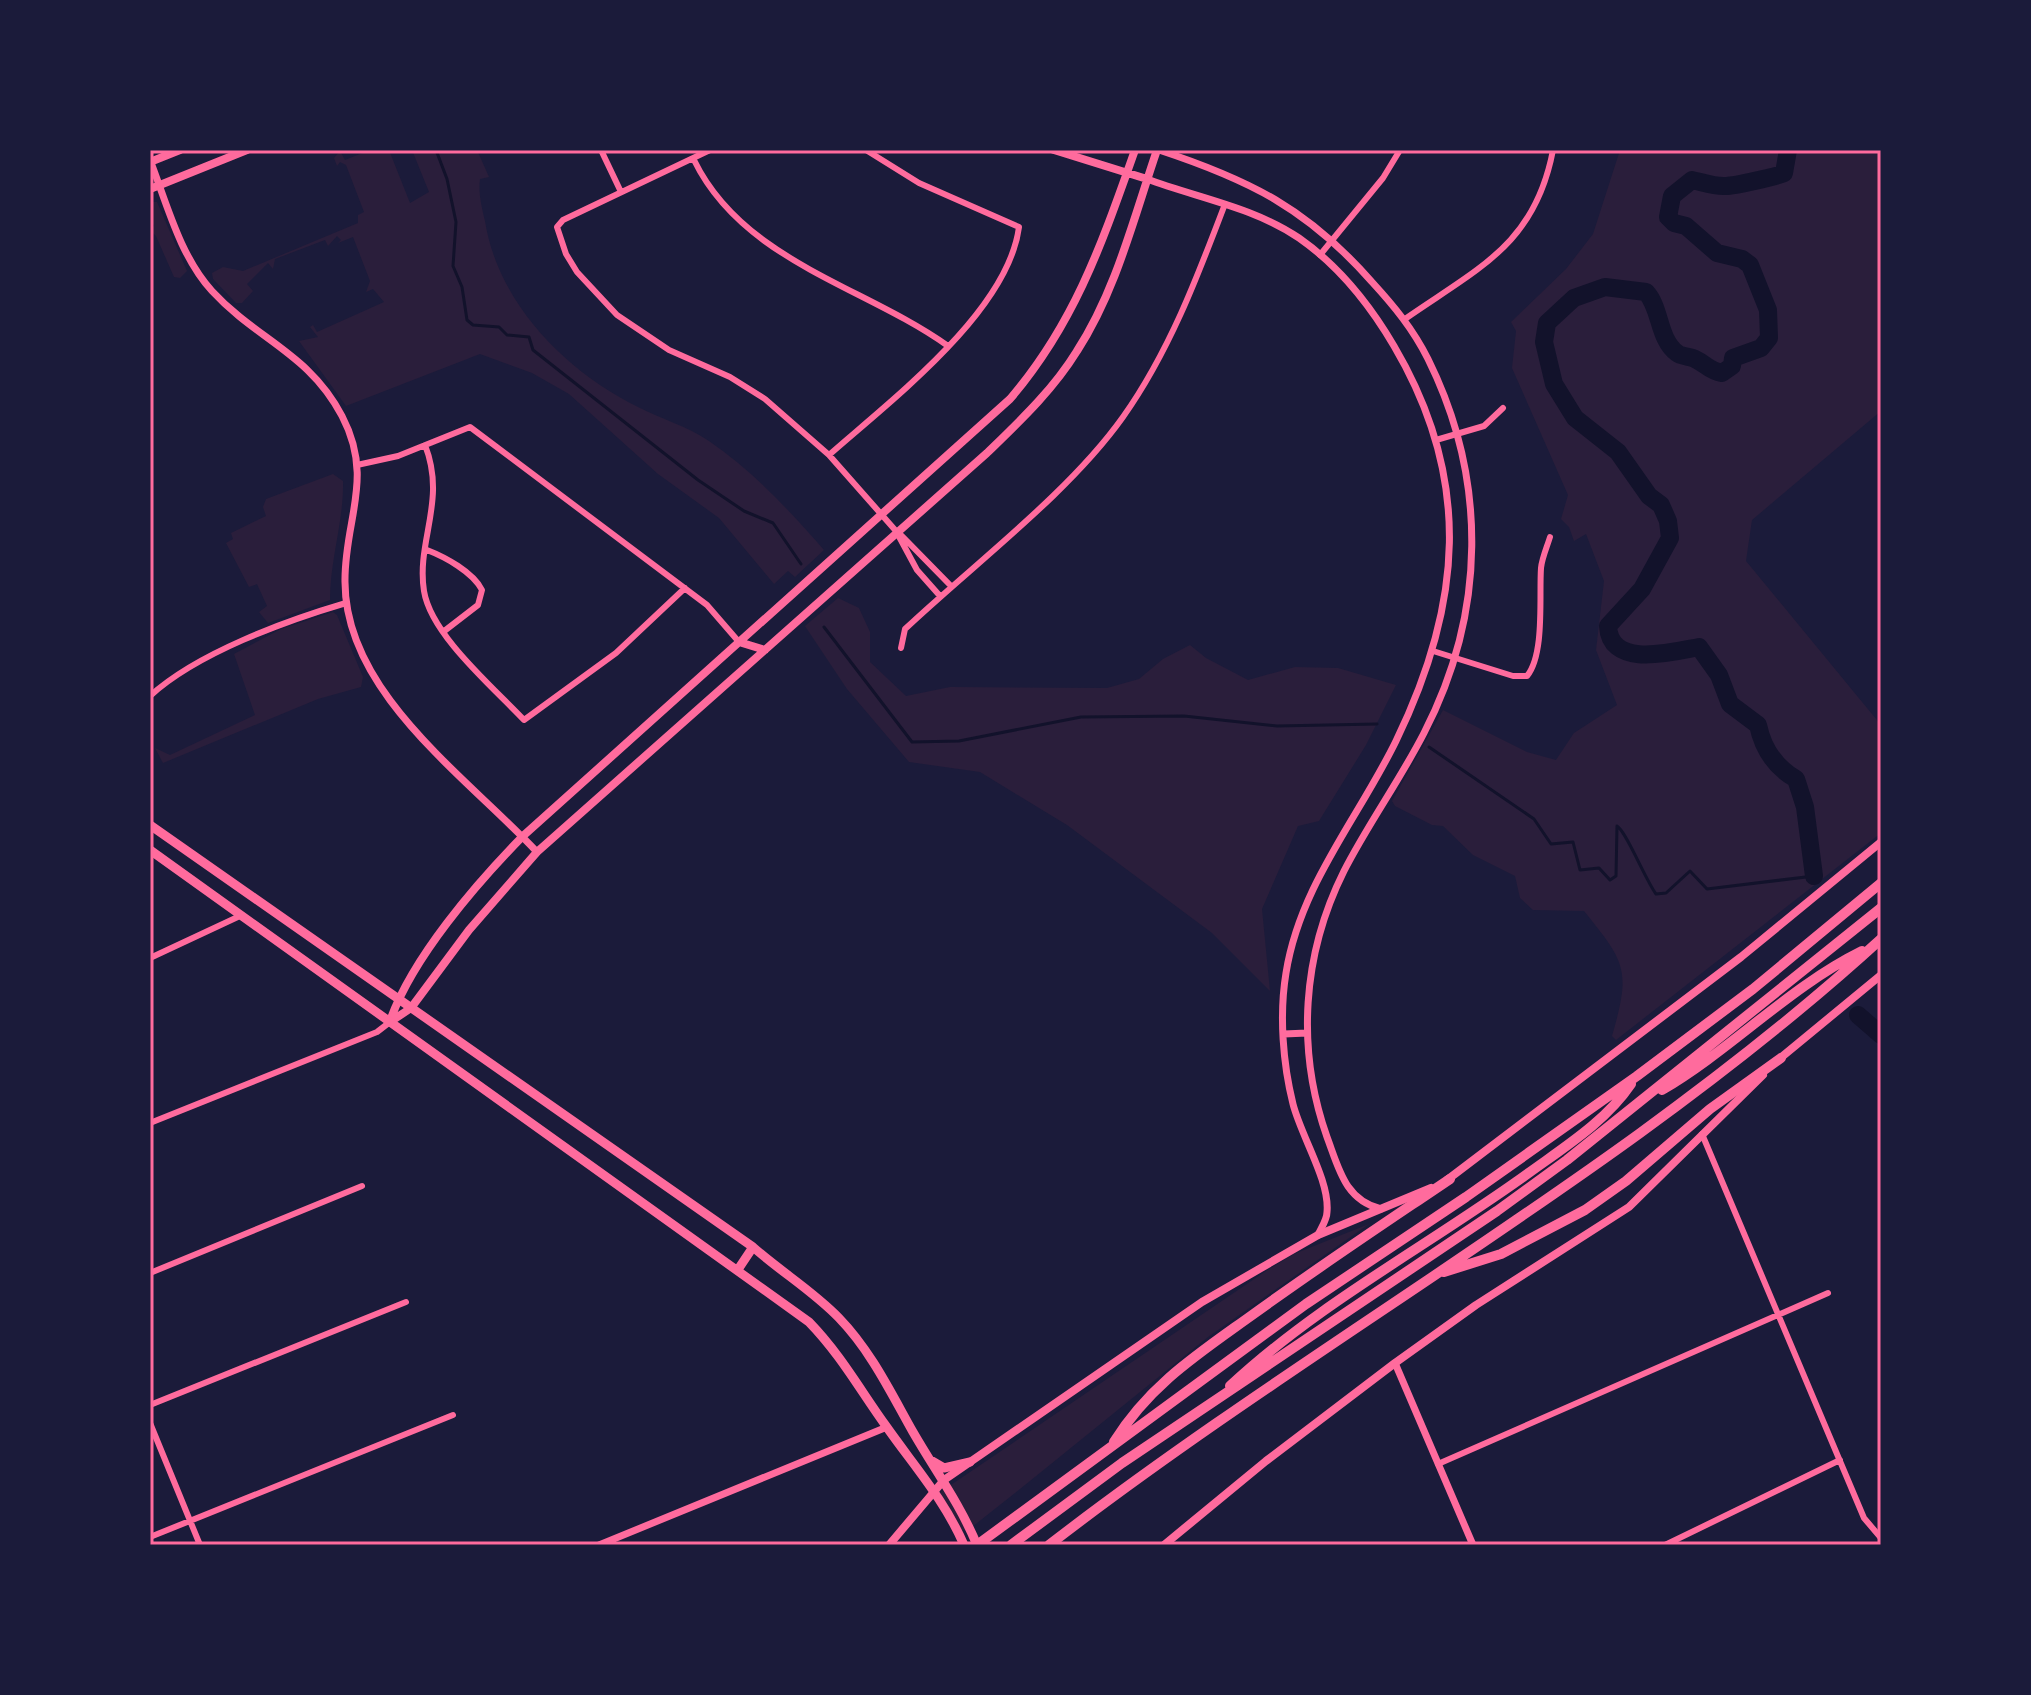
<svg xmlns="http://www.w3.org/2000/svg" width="2031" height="1695" font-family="'Sofia Sans Condensed',sans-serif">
<rect width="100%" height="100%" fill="#1b1b3a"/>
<path fill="#2a1e3b" d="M 370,150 L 389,150 L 410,203 L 429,192 L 412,150 L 477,150 L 489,177 L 480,179 C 478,193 482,208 485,221 C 498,303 565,371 638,407 C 661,419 687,426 709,441 C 753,471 789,510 824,550 L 795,577 L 788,571 L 774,584 L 719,518 L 658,474 L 569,394 L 532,373 L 480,354 L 346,406 L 299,341 L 318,337 L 310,327 L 313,325 L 317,332 L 384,302 L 373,289 L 366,292 L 370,281 L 353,237 L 338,243 L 341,240 L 337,236 L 328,246 L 325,240 L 275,259 L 273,269 L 268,263 L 247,284 L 253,291 L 242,303 L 236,303 L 213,279 L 212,273 L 223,267 L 243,271 L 358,223 L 358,215 L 364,212 L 346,165 L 340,162 L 337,166 L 334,158 L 340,151 L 345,160 Z
M 1620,150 L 1881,150 L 1881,411 L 1752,520 L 1746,561 L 1881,725 L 1881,833 L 1616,1040 L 1612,1036 C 1631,970 1626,963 1584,911 L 1533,910 L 1520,898 L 1515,876 L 1473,855 L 1443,826 L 1432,825 L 1395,806 L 1392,801 L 1443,710 L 1527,752 L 1556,760 L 1574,733 L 1617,705 L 1596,650 L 1604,581 L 1586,534 L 1574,541 L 1569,527 L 1561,519 L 1568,495 L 1512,368 L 1516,331 L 1511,322 L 1566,269 L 1593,234 Z
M 150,202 L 157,202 L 187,271 L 180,278 L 174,277 L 156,236 L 151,231 L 154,225 L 150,223 Z
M 333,474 L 343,481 C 344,521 330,559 330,600 L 268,623 L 259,612 L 267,606 L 257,584 L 249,587 L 226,543 L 233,539 L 231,533 L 266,516 L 263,507 L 266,499 Z
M 838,598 L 859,608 L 870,632 L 870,662 L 906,696 L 950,687 L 1107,688 L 1139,679 L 1163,659 L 1190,645 L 1206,658 L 1248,680 L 1295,667 L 1338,668 L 1396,685 L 1366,745 L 1319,821 L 1298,826 L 1262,909 L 1270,991 L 1212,933 L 1067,825 L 980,772 L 909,762 L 847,689 L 805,626 Z
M 333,612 L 337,615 L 363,677 L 361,687 L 318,699 L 163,763 L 155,748 L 170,755 L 255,715 L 234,654 L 281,629 Z
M 1369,1224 L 1208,1337 L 1015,1493 L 972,1527 L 956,1533 L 939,1493 L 1269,1269 L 1294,1254 Z"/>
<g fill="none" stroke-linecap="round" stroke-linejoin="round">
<path stroke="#12122b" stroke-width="3" d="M 436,150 L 447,179 L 456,222 L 453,266 L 462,287 L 467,320 L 473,325 L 499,327 L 507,335 L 529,337 L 533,350 L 698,480 L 744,511 L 773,523 L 801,564
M 824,627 L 912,742 L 959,741 L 1081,717 L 1184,716 L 1277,726 L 1377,724
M 1429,747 L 1534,819 L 1551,844 L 1573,842 L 1580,870 L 1599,868 L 1610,880 L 1616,876 L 1617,826 C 1626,831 1645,879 1656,894 L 1666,893 L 1690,871 L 1707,889 L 1814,876"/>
<path stroke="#12122b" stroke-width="18" d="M 1788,150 L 1784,173 C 1780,176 1733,186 1726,186 C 1715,187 1702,182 1692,180 L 1672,196 L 1668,217 L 1674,223 L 1686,226 L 1717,253 L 1742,259 L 1750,265 L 1768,310 L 1769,338 L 1761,348 L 1733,358 L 1732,366 L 1722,373 C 1709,371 1706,364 1695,359 C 1690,356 1682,357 1677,353 C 1658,339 1661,308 1646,292 L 1605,287 L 1574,298 L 1547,323 L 1544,342 L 1554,384 L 1575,418 L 1618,452 L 1649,496 L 1661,505 L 1668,521 L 1670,538 L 1642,589 L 1608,626 C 1610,669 1672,652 1699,647 L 1719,675 L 1730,704 L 1758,725 C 1763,749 1775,767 1796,779 L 1805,807 L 1814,876
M 1858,1015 L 1881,1035"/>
<path stroke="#ff6b9d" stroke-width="6" d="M 601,150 L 621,192
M 710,150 L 563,220 L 557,227 L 566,254 L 577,272 L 617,315 L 669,350 L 730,377 L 765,399 L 829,455 L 896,531 L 917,570 L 940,596
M 694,160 C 743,261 864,286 948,346
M 1320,255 L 1383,178 L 1400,150
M 1405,319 C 1478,268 1535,245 1553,150
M 1436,440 L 1484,426 L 1503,408
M 425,445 C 447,501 416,541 424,591 C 431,635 494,688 524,720 L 616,653 L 685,588
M 829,455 C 890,401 1008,312 1019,227 L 919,183 L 866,150
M 357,465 L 398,456 L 470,427 L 707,605 L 739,642
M 902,536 L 951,586
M 427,550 C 445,557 473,572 482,590 L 478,605 L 443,632
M 901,648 L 905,629 C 974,564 1069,493 1123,417 C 1169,352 1197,278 1225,204
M 1433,651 L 1513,676 L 1527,676 C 1545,654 1539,596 1541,568 C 1542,558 1547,547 1550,537
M 150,696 C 197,653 285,621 346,603
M 150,958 L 242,915
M 150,1123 L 377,1032 L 390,1022
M 1702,1134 L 1864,1518 L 1881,1538
M 150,1273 L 362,1186
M 150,1405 L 406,1302
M 150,1423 L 200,1545
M 1438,1464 L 1828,1293
M 150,1537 L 453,1415
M 1665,1545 L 1840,1460"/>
<path stroke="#ff6b9d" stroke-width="7" d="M 1159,150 C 1250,180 1308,209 1372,282 C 1394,306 1413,329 1428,359 C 1488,480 1486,613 1424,733 C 1400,780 1368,824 1344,871 C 1302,955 1296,1049 1327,1137 C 1339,1169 1345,1200 1381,1209
M 150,160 C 167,204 180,256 212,291 C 257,340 309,353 342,416 C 375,479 344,520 345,582 C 345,693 467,777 537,852
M 1147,179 C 1198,198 1253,207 1299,238 C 1339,266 1370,305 1394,346 C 1473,480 1462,605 1396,741 C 1358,819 1300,885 1286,973 C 1279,1015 1283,1064 1293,1104 C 1301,1136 1330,1181 1327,1212 C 1327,1220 1321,1228 1318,1235
M 1284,1034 L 1307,1033
M 1395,1363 L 1473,1545
M 599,1545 L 887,1427"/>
<path stroke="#ff6b9d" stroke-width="8" d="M 1054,150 L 1147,179
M 150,162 L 180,150
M 150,189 L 247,150
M 739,642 L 765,650
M 390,1021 C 412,958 476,884 523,836 L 1010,399 C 1075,323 1102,243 1135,150
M 390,1022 L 411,1008 L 469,930 L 537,852 L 987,453 C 1020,421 1053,390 1077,351 C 1116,291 1134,217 1157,150
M 1778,1060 L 1881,975
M 1447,1180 L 1741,957 L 1881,842
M 889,1545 L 944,1480 L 1202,1302 L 1318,1235 L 1431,1188
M 1164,1545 L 1266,1461 L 1395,1363 L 1476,1305 L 1629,1207 L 1763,1075"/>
<path stroke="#ff6b9d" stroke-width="9" d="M 150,825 L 753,1247 C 781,1272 813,1291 839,1318 C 871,1351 891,1393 913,1432 C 936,1472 959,1502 977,1545
M 150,850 L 809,1322 C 841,1355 860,1390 886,1426 C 914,1466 944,1499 964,1545
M 739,1268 L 753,1247
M 932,1461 L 944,1468 L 970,1462"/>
<path stroke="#ff6b9d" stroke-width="10" d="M 1662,1090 C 1732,1049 1789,987 1862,951
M 1444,1272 L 1501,1254 L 1585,1210 L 1626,1181 L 1710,1109 L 1781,1058
M 1230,1386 C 1320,1302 1431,1244 1530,1172 C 1566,1146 1606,1121 1631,1084
M 1114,1442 C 1149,1386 1195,1356 1248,1318 C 1314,1270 1382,1225 1450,1179
M 977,1545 L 1306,1304 L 1466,1197 L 1637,1076 L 1753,989 L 1881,883
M 1011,1545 L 1122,1463 L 1497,1211 L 1567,1160 L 1881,908
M 1049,1545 C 1320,1336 1627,1171 1881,939"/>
</g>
<rect width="2031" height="1695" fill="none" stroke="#1b1b3a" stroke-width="304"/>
<rect x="152" y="152" width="1727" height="1391" fill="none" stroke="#ff6b9d" stroke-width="3"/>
</svg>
